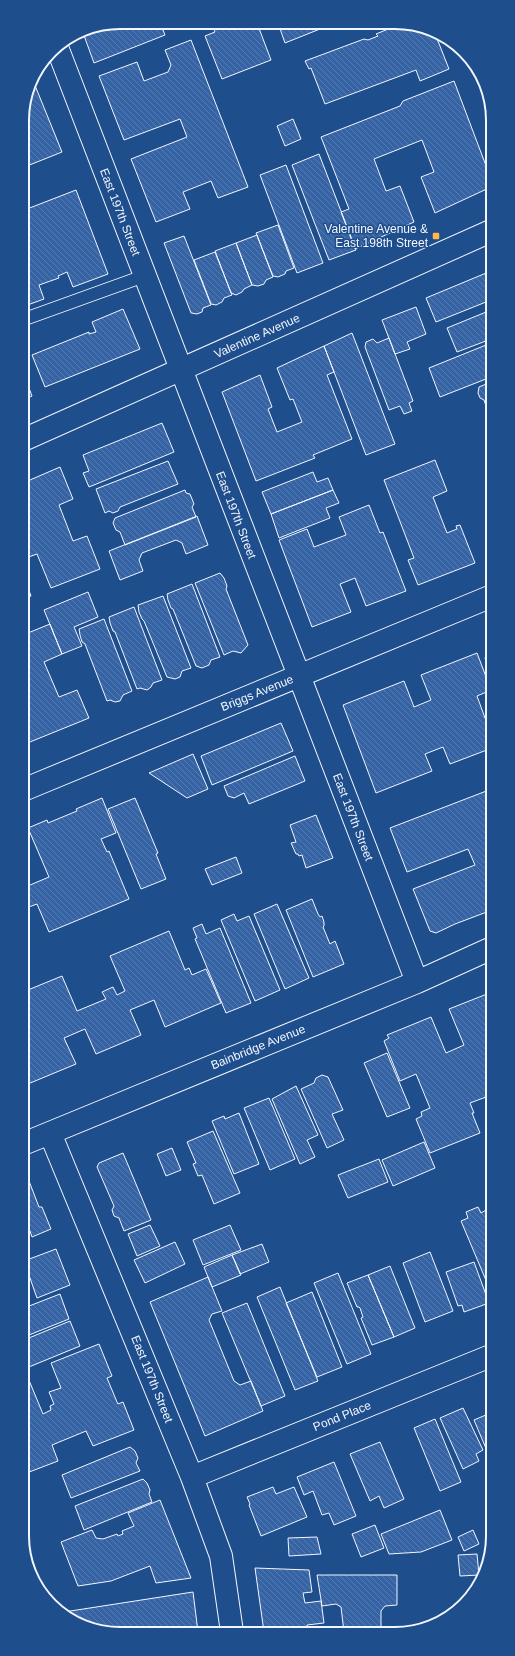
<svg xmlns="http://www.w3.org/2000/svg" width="515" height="1656" font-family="Helvetica,sans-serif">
<defs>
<pattern id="building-back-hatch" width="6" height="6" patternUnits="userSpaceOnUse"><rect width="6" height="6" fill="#3563a3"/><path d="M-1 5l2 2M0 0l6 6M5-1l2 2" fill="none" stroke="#537ab1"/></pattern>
</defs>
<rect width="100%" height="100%" fill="#1f4e8c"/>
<path fill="url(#building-back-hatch)" stroke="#f2f6ff" d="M 120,22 L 160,22 L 165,35 L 94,63 L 82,30 Z
M 211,23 L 257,23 L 271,60 L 222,79 L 205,36 L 215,32 Z
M 278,23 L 335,23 L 285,43 Z
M 392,24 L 414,24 L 436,36 L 449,69 L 420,81 L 416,70 L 325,104 L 311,68 L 309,69 L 305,61 L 364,39 L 368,40 L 378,36 L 376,34 L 393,27 Z
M 191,40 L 248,187 L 218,198 L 211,181 L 183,192 L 190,209 L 156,222 L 131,159 L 187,137 L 180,119 L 124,140 L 99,76 L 137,62 L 144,81 L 168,72 L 171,65 L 165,50 Z
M 32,78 L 62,152 L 22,168 L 22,114 L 30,83 Z
M 454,81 L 491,179 L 491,187 L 435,213 L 421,177 L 434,172 L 422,140 L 374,159 L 386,191 L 400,186 L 414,222 L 355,249 L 341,212 L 349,209 L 321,137 L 400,106 L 403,101 Z
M 293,119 L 301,139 L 285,146 L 277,126 Z
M 319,154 L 356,250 L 329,260 L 292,165 Z
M 286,165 L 323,263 L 297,273 L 260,175 Z
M 76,190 L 108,274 L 73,287 L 67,272 L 58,276 L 59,278 L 39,285 L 44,299 L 22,307 L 22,252 L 27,250 L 22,238 L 22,197 L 27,209 Z
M 278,225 L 294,268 L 286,271 L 285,274 L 278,277 L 273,276 L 256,233 Z
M 257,235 L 273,277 L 266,280 L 264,284 L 258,286 L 252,285 L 236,243 Z
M 184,236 L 211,305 L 203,308 L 202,312 L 197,314 L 191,313 L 164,243 Z
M 236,243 L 252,285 L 244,289 L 242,292 L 236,295 L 231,293 L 215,251 Z
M 215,252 L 232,295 L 224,298 L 222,302 L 216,305 L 211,304 L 194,260 Z
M 491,271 L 491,300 L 436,322 L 426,298 Z
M 416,307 L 426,334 L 407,342 L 410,349 L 395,354 L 382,320 Z
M 123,309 L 140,349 L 45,387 L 32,355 L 89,332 L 89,334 L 96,332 L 92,322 Z
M 491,310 L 491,339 L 457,352 L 447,328 Z
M 352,333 L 395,444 L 366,455 L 324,346 Z
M 389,338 L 413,401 L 409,403 L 412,411 L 404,414 L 400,406 L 389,410 L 365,347 L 366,342 L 373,339 L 377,343 Z
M 491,343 L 491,377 L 440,397 L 429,368 Z
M 324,346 L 334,372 L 327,375 L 352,439 L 313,455 L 315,458 L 256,481 L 222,392 L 260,375 L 272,407 L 268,409 L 277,432 L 302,422 L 293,399 L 290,400 L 277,368 Z
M 22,370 L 32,396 L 23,400 Z
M 491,382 L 492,410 L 488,412 L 484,400 L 480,398 L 478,393 L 479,387 Z
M 162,423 L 174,452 L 89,487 L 83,473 L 89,471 L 83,455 Z
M 435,460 L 447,491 L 433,497 L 447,533 L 457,529 L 456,526 L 460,525 L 475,563 L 418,585 L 408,560 L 414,558 L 384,480 Z
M 168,461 L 178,484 L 120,507 L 118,511 L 113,513 L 109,511 L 105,513 L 96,489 Z
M 60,467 L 73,499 L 59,505 L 73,541 L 87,536 L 100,569 L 51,588 L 37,554 L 23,559 L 23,527 L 26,526 L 23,518 L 23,483 Z
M 313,472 L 317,482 L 328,478 L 333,490 L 271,514 L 262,492 Z
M 185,490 L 186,493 L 190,494 L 194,504 L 192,507 L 196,517 L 125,545 L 120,532 L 116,530 L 113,523 L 115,518 Z
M 333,490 L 339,503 L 326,508 L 330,518 L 279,538 L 271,514 Z
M 369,505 L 380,533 L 383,532 L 406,591 L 366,606 L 355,578 L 340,584 L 351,612 L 312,627 L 279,540 L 307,529 L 314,547 L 346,535 L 339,517 Z
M 197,516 L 208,545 L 186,554 L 182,543 L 176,540 L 142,553 L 139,560 L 143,571 L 120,580 L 109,551 Z
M 220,573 L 224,578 L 227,586 L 226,589 L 248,645 L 241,653 L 233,651 L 224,655 L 195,583 Z
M 23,574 L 31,596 L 23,599 Z
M 192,584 L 220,657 L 211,660 L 209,665 L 202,668 L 196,666 L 173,609 L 171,608 L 168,600 L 167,594 Z
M 88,592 L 98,617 L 74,627 L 82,646 L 62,654 L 44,610 Z
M 163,596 L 191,668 L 182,671 L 180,677 L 175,679 L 167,677 L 144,621 L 142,619 L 139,612 L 138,605 Z
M 134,607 L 162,680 L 153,683 L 151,687 L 147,690 L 140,688 L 137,689 L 115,632 L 113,631 L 110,623 L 109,617 Z
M 104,619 L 132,691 L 123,695 L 120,701 L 115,702 L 110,700 L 107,701 L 85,644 L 82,642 L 80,635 L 79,629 Z
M 50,624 L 62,654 L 44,662 L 59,697 L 77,690 L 89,718 L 25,744 L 23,739 L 23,710 L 28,707 L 23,694 L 23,635 Z
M 491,651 L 492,651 L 492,677 L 485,658 L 488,653 Z
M 477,653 L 491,690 L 477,696 L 485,718 L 492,716 L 492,748 L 450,764 L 443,747 L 425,754 L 432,771 L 376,793 L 343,705 L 404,681 L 414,707 L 431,700 L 421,675 Z
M 281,723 L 293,751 L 212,785 L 201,756 Z
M 193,754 L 208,789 L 187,798 L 149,773 Z
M 295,756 L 305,781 L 249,804 L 244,793 L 234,798 L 228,796 L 224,786 Z
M 489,790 L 492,798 L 492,910 L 455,924 L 436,933 L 430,931 L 413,889 L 475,865 L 468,849 L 407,872 L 390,828 Z
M 102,798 L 116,833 L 101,839 L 107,852 L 109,851 L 129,899 L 49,932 L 37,904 L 23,909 L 23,888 L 49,877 L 28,828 L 47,820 L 48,823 L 77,811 L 76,809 Z
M 135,798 L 158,853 L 156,854 L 166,879 L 141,889 L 108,809 Z
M 316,815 L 333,858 L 306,868 L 302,855 L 299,856 L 298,854 L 296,854 L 291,843 L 296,842 L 290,825 Z
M 236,857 L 242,873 L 212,885 L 205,869 Z
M 312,899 L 318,914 L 320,917 L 322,916 L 324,922 L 324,926 L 323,927 L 330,944 L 335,941 L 344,964 L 313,977 L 286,910 Z
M 277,904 L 309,978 L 285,989 L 254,914 Z
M 234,914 L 237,921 L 249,916 L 280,990 L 255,1001 L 221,920 Z
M 202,924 L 206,934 L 220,928 L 251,1003 L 226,1013 L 195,939 L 197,938 L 193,928 Z
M 23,925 L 29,939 L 23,941 Z
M 169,931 L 185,970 L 189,968 L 192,975 L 206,969 L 221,1003 L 165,1027 L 154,1000 L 130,1010 L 141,1035 L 96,1054 L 85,1029 L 64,1038 L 76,1064 L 23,1086 L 23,992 L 62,976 L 77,1011 L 106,999 L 102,992 L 113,987 L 117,995 L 125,991 L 110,956 Z
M 492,992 L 492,1111 L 486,1097 L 470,1103 L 474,1113 L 472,1113 L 480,1133 L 430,1153 L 416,1119 L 422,1116 L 421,1112 L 430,1108 L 416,1074 L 400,1081 L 384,1041 L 389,1038 L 387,1035 L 431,1017 L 446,1053 L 464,1045 L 449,1009 Z
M 387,1053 L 410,1108 L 387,1117 L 364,1063 Z
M 322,1075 L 328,1077 L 343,1110 L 332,1114 L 344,1140 L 327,1148 L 301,1089 L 314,1083 L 316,1078 Z
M 296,1086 L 318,1135 L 307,1140 L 315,1157 L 300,1164 L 272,1099 Z
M 269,1098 L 295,1159 L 270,1170 L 244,1108 Z
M 239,1113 L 259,1164 L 234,1174 L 212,1121 L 224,1116 L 225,1119 Z
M 213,1131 L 240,1193 L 214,1204 L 202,1175 L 198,1176 L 193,1164 L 196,1163 L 187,1142 Z
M 424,1142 L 435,1168 L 393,1186 L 382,1160 Z
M 172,1148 L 181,1170 L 166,1176 L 157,1154 Z
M 123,1153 L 151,1220 L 124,1231 L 119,1218 L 114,1216 L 112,1210 L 114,1206 L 97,1167 L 99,1163 Z
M 379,1159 L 388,1182 L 348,1198 L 338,1175 Z
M 29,1181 L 39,1207 L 42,1207 L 51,1229 L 32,1237 L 30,1231 L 23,1233 L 23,1184 Z
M 478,1207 L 481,1213 L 486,1210 L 492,1226 L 493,1297 L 461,1221 L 468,1218 L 466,1212 Z
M 150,1225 L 160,1246 L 137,1256 L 128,1234 Z
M 230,1225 L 241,1250 L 203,1265 L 193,1240 Z
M 175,1242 L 185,1264 L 145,1283 L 134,1260 Z
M 262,1244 L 269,1262 L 240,1274 L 232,1255 Z
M 56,1249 L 70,1285 L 37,1298 L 24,1261 Z
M 430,1252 L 453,1311 L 425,1322 L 403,1263 Z
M 232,1255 L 241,1275 L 212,1287 L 204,1267 Z
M 474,1262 L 489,1303 L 464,1312 L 462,1305 L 458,1306 L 446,1272 Z
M 390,1266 L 415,1328 L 394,1337 L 368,1275 Z
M 338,1273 L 371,1354 L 347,1364 L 314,1283 Z
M 368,1275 L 394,1337 L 372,1345 L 361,1318 L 363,1317 L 360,1308 L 359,1307 L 357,1307 L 347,1283 Z
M 208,1277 L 222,1311 L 212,1314 L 209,1320 L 234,1381 L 240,1385 L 251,1381 L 263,1411 L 205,1436 L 150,1302 Z
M 280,1287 L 318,1381 L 295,1390 L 257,1297 Z
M 312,1292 L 342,1367 L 317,1377 L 286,1303 Z
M 60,1294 L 69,1319 L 24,1337 L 24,1308 Z
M 247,1303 L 285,1396 L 261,1406 L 222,1313 Z
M 70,1321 L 80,1346 L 24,1369 L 24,1340 Z
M 99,1344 L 112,1376 L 107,1378 L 117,1402 L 118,1404 L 123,1402 L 134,1430 L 93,1446 L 86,1431 L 52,1445 L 58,1461 L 24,1474 L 24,1374 L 26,1373 L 43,1414 L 51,1410 L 50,1406 L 54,1404 L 49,1392 L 61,1388 L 51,1363 Z
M 463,1408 L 483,1450 L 476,1454 L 479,1461 L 463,1469 L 440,1418 Z
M 493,1412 L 493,1465 L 474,1420 Z
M 435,1419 L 461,1482 L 440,1491 L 414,1428 Z
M 380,1442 L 404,1499 L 384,1508 L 379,1496 L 370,1501 L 350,1454 Z
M 130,1447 L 135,1451 L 138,1458 L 136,1463 L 140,1471 L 71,1498 L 62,1475 Z
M 334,1462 L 356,1516 L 334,1525 L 329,1513 L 322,1515 L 313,1491 L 304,1495 L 297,1477 Z
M 143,1479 L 147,1483 L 150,1490 L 149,1494 L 152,1502 L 84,1530 L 75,1506 Z
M 273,1487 L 276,1494 L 294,1487 L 307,1517 L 261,1536 L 249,1505 L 250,1504 L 247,1497 Z
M 160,1500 L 191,1578 L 156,1583 L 150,1566 L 111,1581 L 78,1586 L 61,1542 L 92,1530 L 96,1538 L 103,1539 L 117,1534 L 118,1536 L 123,1534 L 122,1531 L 134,1526 L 128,1513 Z
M 440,1510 L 452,1540 L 421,1552 L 389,1554 L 381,1534 Z
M 375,1525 L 384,1548 L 361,1557 L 352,1534 Z
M 473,1530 L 479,1544 L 464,1551 L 458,1537 Z
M 317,1537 L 321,1554 L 289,1556 L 288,1538 Z
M 477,1554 L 479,1575 L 460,1576 L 458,1555 Z
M 255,1568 L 309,1570 L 312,1592 L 303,1593 L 305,1603 L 321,1601 L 324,1623 L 307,1625 L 308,1632 L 264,1632 Z
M 317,1575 L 397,1575 L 397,1605 L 385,1606 L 381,1611 L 381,1632 L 344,1632 L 341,1607 L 336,1604 L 322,1606 Z
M 193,1592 L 198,1632 L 101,1632 L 64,1612 Z"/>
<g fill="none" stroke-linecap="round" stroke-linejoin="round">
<defs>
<path id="service" d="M 22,320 L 144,276"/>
<path id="minor" d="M 57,47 L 417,982
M 23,440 L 491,231
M 23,790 L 492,596
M 50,1133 L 192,1477 L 221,1556 L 232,1632
M 23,1144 L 417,982 L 492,948
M 192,1477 L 493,1355"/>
</defs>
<use href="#service" stroke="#f2f6ff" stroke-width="14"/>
<use href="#minor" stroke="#f2f6ff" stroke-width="24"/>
<use href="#service" stroke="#1f4e8c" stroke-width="12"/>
<use href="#minor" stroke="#1f4e8c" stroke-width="22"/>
</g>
<rect fill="#ffb74d" stroke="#1f4e8c" stroke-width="1.5" x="432" y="232" width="8" height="8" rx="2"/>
<g text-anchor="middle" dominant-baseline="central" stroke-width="3" stroke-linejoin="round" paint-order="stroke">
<g font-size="12" fill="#f2f6ff" stroke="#1f4e8c">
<text transform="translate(120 212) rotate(69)">East 197th Street</text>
<text transform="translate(257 336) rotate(-24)">Valentine Avenue</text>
<text transform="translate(236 515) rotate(69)">East 197th Street</text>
<text transform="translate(257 693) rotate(-22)">Briggs Avenue</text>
<text transform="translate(353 817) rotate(69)">East 197th Street</text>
<text transform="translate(258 1047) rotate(-22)">Bainbridge Avenue</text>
<text transform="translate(152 1379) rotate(68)">East 197th Street</text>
<text transform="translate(342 1416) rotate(-22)">Pond Place</text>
</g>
<g font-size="12" fill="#f2f6ff" stroke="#1f4e8c" text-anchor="end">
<text x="428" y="229">Valentine Avenue &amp;<tspan x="428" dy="14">East 198th Street</tspan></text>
</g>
</g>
<path d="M0 0H515V1656H0ZM120 29H395A91 91 0 0 1 486 120V1536A91 91 0 0 1 395 1627H120A91 91 0 0 1 29 1536V120A91 91 0 0 1 120 29Z" fill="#1f4e8c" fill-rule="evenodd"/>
<path fill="none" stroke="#f2f6ff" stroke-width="2" d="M120 29H395A91 91 0 0 1 486 120V1536A91 91 0 0 1 395 1627H120A91 91 0 0 1 29 1536V120A91 91 0 0 1 120 29Z"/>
</svg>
